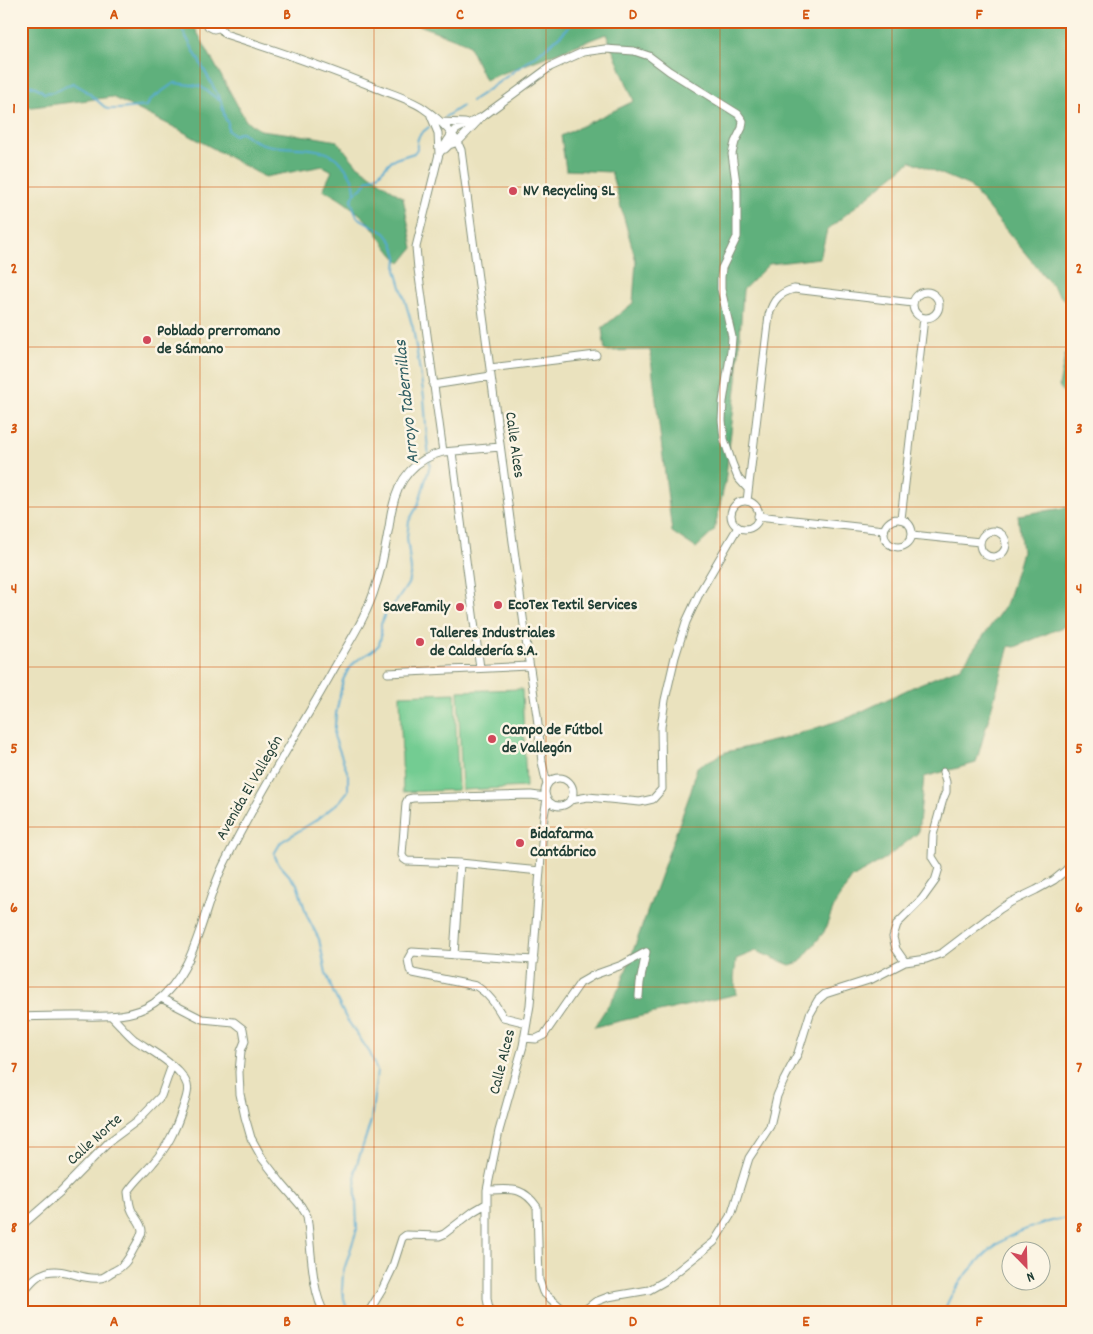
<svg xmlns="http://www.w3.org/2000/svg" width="1093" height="1334" font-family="Dekko,sans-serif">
<rect width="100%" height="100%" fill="#fcf5e5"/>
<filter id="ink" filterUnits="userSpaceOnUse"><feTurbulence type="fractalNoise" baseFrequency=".02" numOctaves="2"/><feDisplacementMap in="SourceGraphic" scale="10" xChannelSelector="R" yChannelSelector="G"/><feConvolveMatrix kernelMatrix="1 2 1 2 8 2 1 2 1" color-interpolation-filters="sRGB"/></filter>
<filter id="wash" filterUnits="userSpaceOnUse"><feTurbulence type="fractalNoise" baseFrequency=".0096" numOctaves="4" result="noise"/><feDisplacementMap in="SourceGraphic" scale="20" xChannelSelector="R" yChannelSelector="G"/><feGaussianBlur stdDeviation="1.12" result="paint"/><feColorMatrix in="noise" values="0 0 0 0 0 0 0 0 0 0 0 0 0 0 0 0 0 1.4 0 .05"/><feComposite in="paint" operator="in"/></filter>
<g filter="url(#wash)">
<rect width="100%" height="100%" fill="#eae2be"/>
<path fill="#73cc92" stroke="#498463" d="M 522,689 L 526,787 L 462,790 L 458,691 Z
M 455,693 L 458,790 L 403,792 L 400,695 Z"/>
<path fill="#5eb07c" stroke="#3e7658" d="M 21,21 L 191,21 L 246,121 L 260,130 L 315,137 L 337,141 L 356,164 L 403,198 L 413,248 L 401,263 C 387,251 379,233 366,220 C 356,210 336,195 323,190 L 332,171 L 323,166 L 265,177 L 178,129 L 112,97 L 24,108 L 21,103 Z
M 409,21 L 1072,21 L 1072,310 L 970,186 L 911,161 L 827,230 L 820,258 L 769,264 L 743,290 L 737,380 L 725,483 L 714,531 L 696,548 L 672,532 L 650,350 L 605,351 L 602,328 L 633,303 L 636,261 L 611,172 L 566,170 L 561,136 L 634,101 L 606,34 L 485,80 L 468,44 Z
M 1072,319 L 1072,406 L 1059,386 Z
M 1072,507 L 1072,548 L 1065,551 L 1064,573 L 1072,584 L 1072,623 L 1015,647 L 1009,646 L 976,763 L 924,777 L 918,833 L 886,858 L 852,878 L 835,904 L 824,932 L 800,962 L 790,965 L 756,951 L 736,959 L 734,979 L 737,994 L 594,1027 L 620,987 L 691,791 L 697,767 L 726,752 L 782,739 L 850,717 L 917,685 L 961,667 L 1007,603 L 1022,552 L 1018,515 Z"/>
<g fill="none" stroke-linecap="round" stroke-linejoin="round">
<path stroke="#55aad1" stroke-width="2" d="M 180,21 L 183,31 L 221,101 L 225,118 L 228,123 L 228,130 L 234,135 L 242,132 C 273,162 322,132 346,169 C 352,177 355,183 355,193
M 21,85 C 30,84 38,87 44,93 L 53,92 L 73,83 L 85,90 L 107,109 L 120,109 L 147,106 L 150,100 L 161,92 L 174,83 L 200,86 L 219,100
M 471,101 C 487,91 502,80 517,69 C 537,55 558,40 574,21
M 445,117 L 462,106
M 348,1313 L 342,1291 L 343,1273 L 357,1229 L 355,1170 L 371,1121 L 377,1071 L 370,1053 L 346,1018 L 334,994 L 326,973 L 319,939 L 307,916 L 297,884 L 278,863 L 274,854 L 281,842 L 318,819 L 340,801 L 348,791 L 348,774 L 334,736 L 336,714 L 343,680 L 348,670 L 356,661 L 372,651 L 379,645 L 381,636 L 381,624 L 385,614 L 396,602 L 408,584 L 411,570 L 407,537 L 409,521 L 418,505 L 430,465 L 427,439 L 424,397 L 413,328 L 396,270 L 397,257 L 393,243 L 385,233 L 357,217 L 351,201 L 355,193 L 362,188 L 368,180 L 379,174 L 392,160 L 414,153 L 417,149 C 416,136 420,134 429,127
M 944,1313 C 950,1288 984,1252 1005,1239 C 1021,1230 1054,1218 1072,1218"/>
</g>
</g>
<g filter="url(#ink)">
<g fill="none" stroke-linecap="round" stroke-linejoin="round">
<defs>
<path id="street" d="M 208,21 L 208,26 L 214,29 L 218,28 L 219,22
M 219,26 L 225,34 C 275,50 325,67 374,87 C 389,93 410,99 423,108 C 439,119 454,132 461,150 L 528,655 L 537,716 L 542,762 L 547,785
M 431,116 L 438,133 L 439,154 L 416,247 L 418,269 L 443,452
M 440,122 L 465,123
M 445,149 L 449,145 L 458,142 L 478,121
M 439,154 L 452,134 L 457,129 L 482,117 L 550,67 L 583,52 L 605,49 L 634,51 L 649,56 L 669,71 L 738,114 L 743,121 L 742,128 L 735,142 L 732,154 L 737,190 L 737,237 L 722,268 L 721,277 L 721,289 L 732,337 L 731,351 L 723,402 L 722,420 L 724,439 L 732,463 L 738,478 L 748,489
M913 305a13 13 0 1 1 26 0a13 13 0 1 1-26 0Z
M 490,368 L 596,355
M 433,385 L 491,376
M 452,452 L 480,668
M 747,501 L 769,315 C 773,300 779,293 794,289 L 913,303
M731 515a14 14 0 1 1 28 0a14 14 0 1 1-28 0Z
M 758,516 L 884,530
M884 533a14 14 0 1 1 28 0a14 14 0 1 1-28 0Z
M 901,519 L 924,318
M980 544a13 13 0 1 1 26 0a13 13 0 1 1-26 0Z
M 912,535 L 980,542
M 388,673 L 529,666
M545 792a14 14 0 1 1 28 0a14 14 0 1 1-28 0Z
M 570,800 L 588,797 L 640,802 L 653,799 L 662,789 L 661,727 L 665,700 L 675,657 L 686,622 L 700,592 L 738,527
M 540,871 L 460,863 L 407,861 L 404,859 L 402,855 L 406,803 L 408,799 L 413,798 L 531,795 L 546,797
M 454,955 L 460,863
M 905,962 L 896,949 L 893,937 L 897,924 L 922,899 L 935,881 L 939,868 L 932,857 L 933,835 L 943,799 L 946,792 L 946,782 L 943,772
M 161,998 L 202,1019 L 234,1022 L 243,1029 L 245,1041 L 241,1051 L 239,1072 L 240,1094 L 245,1117 L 251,1138 L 262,1158 L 282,1184 L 301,1206 L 307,1216 C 311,1240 311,1294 325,1313
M 21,1017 C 38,1016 55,1016 72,1016 C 99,1016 131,1019 154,1003 C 198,972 201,911 223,866 C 255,800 295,738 331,674 C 347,645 367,617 376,585 C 382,568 385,549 388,532 C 390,524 390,516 392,509 C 398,480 414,459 443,452 L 500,447
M 527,1023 L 503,1017 C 496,1005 489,994 476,986 L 413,973 L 410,970 L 408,959 L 412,952 L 534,960
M 524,1038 L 536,1039 L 544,1035 L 580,983 L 594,975 L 622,965 L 646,952 L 640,983 L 639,996
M 487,1190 C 510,1190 522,1185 537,1207 L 539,1280 L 543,1292 L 567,1313
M 21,1226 L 60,1192 L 110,1141 L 137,1121 L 161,1096 L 172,1065
M 21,1294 C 30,1284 34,1276 47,1272 C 65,1267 82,1281 100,1278 C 105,1278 109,1273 114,1271 C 123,1267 127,1261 132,1252 C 135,1246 141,1238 142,1231 C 142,1223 135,1218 132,1211 C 129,1205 129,1199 128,1192 C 135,1181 145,1173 153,1163 C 168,1146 175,1131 182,1110 C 188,1093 192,1086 179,1072 C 167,1059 150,1050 135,1040 C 128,1035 118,1022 111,1016
M 368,1313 L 382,1290 L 392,1269 L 402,1238 L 406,1235 L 439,1236 L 444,1234 L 474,1211 L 486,1204
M 490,1313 L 487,1299 L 487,1190 L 499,1131 L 523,1046 L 530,1005 L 544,816 L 547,799
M 581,1313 L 595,1302 L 608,1297 L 649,1290 L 665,1281 L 714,1242 L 732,1213 L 749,1158 L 770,1126 L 777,1096 L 784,1080 L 798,1053 L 810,1014 L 818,1000 L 825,994 L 872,979 L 905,962 L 926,959 L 942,953 L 1000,909 L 1011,902 L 1036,890 L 1054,880 L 1065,871 L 1072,864"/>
</defs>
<use href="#street" stroke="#849079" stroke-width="9"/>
<use href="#street" stroke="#fff" stroke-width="7"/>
</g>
</g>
<path fill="none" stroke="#d45610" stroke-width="1" stroke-opacity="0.55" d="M 200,21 L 200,1313M 374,21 L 374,1313M 546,21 L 546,1313M 720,21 L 720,1313M 892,21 L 892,1313M 21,187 L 1072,187M 21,347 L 1072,347M 21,507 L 1072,507M 21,667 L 1072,667M 21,827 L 1072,827M 21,987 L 1072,987M 21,1147 L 1072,1147"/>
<g fill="#d1495b" stroke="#fcf5e5" stroke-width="2">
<circle cx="513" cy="191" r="5"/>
<circle cx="147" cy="340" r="5"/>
<circle cx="498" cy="605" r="5"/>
<circle cx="460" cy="607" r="5"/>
<circle cx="420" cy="642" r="5"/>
<circle cx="492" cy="739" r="5"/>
<circle cx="520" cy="843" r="5"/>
</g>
<g text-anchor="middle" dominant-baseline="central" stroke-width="5" stroke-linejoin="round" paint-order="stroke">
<g font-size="16" font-weight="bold" fill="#1f3d34" stroke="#fcf5e5" text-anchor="start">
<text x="523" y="191">NV Recycling SL</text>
<text x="157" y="331">Poblado prerromano<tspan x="157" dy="18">de Sámano</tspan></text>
<text x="508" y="605">EcoTex Textil Services</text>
<text x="450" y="607" text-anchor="end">SaveFamily</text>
<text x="430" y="633">Talleres Industriales<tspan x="430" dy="18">de Caldedería S.A.</tspan></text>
<text x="502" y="730">Campo de Fútbol<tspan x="502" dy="18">de Vallegón</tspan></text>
<text x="530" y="834">Bidafarma<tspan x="530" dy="18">Cantábrico</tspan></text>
</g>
<g font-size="16" fill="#1f3d34" stroke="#fcf5e5">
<text transform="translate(514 445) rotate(82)">Calle Alces</text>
<text transform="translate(250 788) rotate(-60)">Avenida El Vallegón</text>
<text transform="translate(503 1062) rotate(-76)">Calle Alces</text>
<text transform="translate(95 1140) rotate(-42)">Calle Norte</text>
</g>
<g font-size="18" font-style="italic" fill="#2f5e63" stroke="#fcf5e5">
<text transform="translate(408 402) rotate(-96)">Arroyo Tabernillas</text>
</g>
</g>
<rect width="1093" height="1334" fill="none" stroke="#fcf5e5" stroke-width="55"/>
<g transform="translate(1026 1266) rotate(157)"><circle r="24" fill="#fcf5e5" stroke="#a4ab9e"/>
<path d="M0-4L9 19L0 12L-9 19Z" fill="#d1495b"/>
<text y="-8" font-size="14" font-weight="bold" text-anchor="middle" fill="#1f3d34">N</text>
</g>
<rect x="28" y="28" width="1038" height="1278" fill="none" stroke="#d45610" stroke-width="2"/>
<g font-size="16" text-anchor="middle" font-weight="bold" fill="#d45610">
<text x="114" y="19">A</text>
<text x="287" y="19">B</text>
<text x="460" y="19">C</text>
<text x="633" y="19">D</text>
<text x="806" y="19">E</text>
<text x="979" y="19">F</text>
<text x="14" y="113">1</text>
<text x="1079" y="113">1</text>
<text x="14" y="273">2</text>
<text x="1079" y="273">2</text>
<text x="14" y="433">3</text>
<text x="1079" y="433">3</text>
<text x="14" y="593">4</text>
<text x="1079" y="593">4</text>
<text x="14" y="753">5</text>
<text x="1079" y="753">5</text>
<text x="14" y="912">6</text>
<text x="1079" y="912">6</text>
<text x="14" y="1072">7</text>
<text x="1079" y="1072">7</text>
<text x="14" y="1232">8</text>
<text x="1079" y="1232">8</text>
<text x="114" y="1326">A</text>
<text x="287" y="1326">B</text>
<text x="460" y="1326">C</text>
<text x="633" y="1326">D</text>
<text x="806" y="1326">E</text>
<text x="979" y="1326">F</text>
</g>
</svg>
